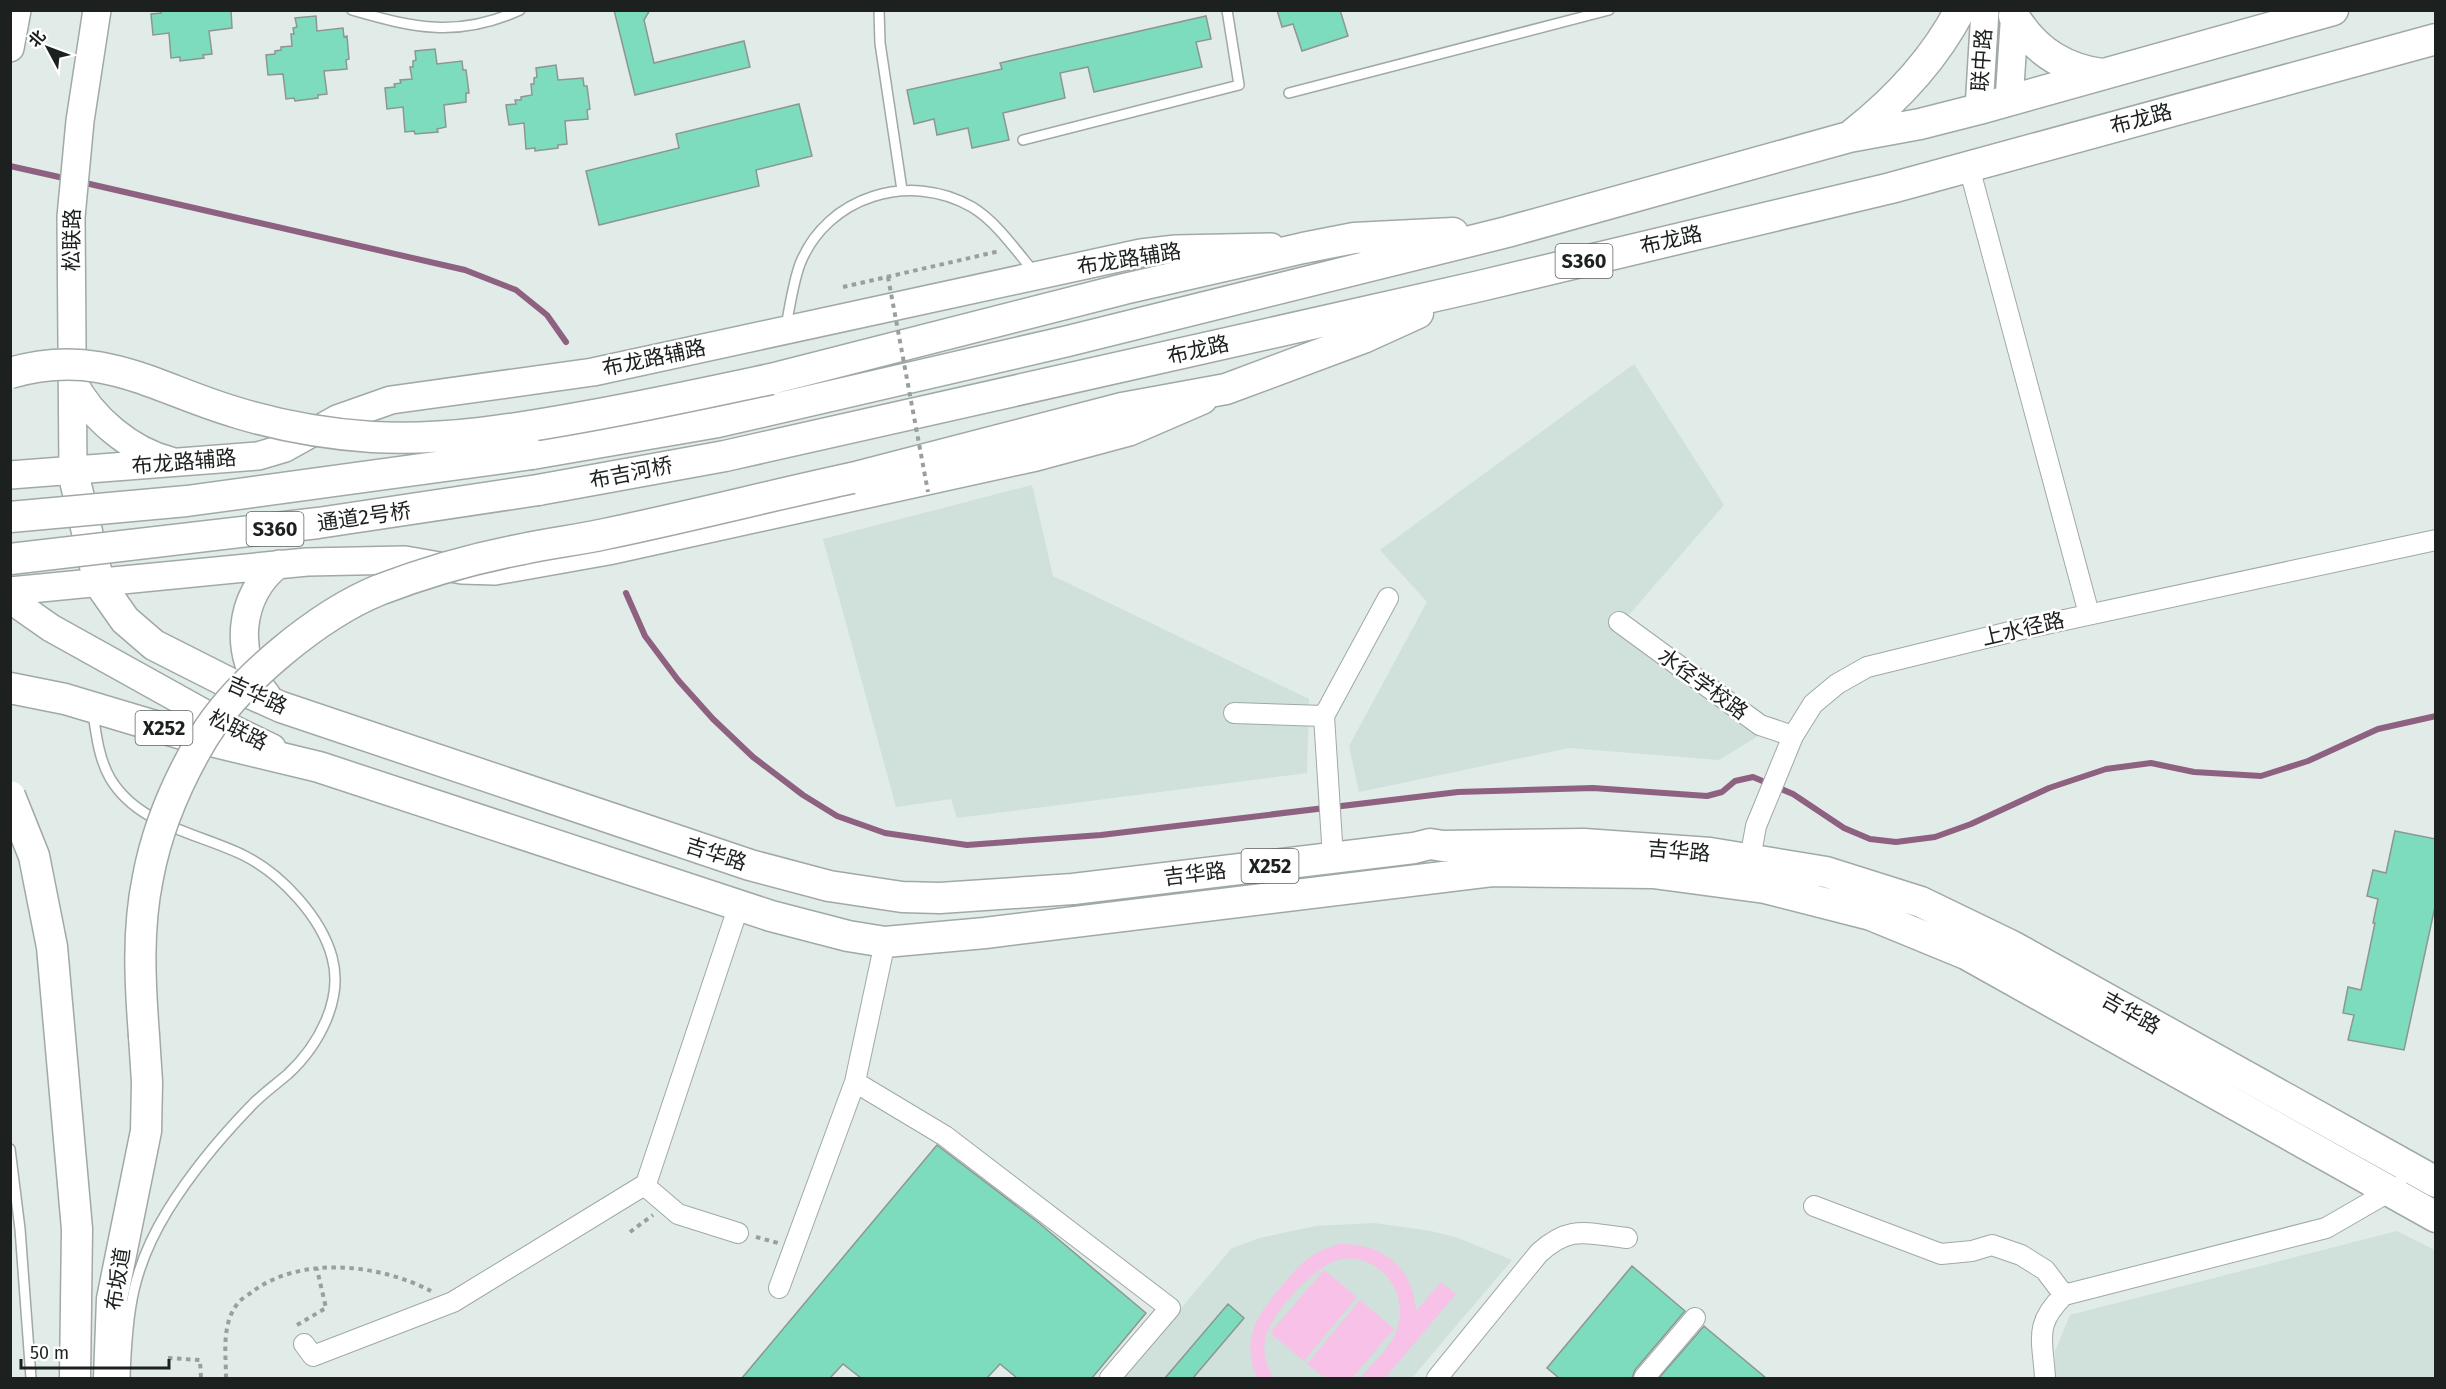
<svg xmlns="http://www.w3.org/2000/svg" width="2446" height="1389" font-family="'Fira Sans','Noto Sans SC',sans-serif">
<rect width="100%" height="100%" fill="#e1ebe7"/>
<path fill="#cfe1da" d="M 1634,364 L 1724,505 L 1628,616 L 1778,724 L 1719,760 L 1569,748 L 1359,792 L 1349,746 L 1427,602 L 1380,550 Z
M 1032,485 L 1053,576 L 1309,699 L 1307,773 L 957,818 L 951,799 L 896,807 L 823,539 Z
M 1374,1223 L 1431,1231 L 1458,1238 L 1512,1260 L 1412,1378 L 1122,1378 L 1232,1248 L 1260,1238 L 1316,1226 Z
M 2397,1231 L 2435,1250 L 2435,1378 L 2055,1378 L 2055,1351 L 2070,1315 Z"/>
<path fill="#f8c1e7" d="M 1339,1244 C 1383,1243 1413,1267 1416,1311 L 1441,1282 L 1456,1294 L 1385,1378 L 1360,1378 C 1372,1364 1389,1349 1396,1332 C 1411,1295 1382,1254 1342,1259 C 1316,1262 1270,1315 1265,1339 C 1263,1352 1266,1368 1274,1378 L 1257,1378 C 1241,1339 1256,1317 1281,1287 C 1299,1265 1310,1252 1339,1244 Z
M 1324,1270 L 1357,1297 L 1304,1361 L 1270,1333 Z
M 1360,1300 L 1394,1329 L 1352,1378 L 1325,1378 L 1307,1364 Z"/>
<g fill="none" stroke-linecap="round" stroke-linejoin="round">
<path stroke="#8e6181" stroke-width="6" d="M 10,166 L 68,179
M 81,182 L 465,270 L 516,290 L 547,315 L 566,342
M 626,593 L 645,636 L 678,680 L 713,719 L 753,757 L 803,795 L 837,816 L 885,833 L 967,845 L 1101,835 L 1458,792 L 1593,788 L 1707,796 L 1722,792 L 1735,781 L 1753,777 L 1793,794 L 1844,828 L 1870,839 L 1896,842 L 1935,837 L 1971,824 L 2049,788 L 2106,769 L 2151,763 L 2194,772 L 2261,776 L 2308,761 L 2378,729 L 2436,716"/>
</g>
<path fill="#7cdcbd" stroke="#8d9692" stroke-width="1.5" d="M 160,10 L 231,10 L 232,28 L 209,31 L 212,54 L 203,55 L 204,58 L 180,61 L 180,57 L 171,58 L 169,33 L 153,35 L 151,14 L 161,13 Z
M 614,10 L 650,10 L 644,20 L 654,63 L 744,41 L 750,67 L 635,95 Z
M 1277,10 L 1340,10 L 1348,36 L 1302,51 L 1293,24 L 1282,27 Z
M 316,16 L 317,31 L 343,28 L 344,37 L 347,36 L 349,59 L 346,60 L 347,69 L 324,71 L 327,94 L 318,95 L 318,98 L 295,101 L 294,98 L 286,99 L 283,74 L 268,75 L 266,55 L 275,54 L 275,51 L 281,50 L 281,47 L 292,46 L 291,34 L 294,34 L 293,28 L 297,27 L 295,18 Z
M 1206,16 L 1211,39 L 1196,42 L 1202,67 L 1094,92 L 1088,67 L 1060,73 L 1065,98 L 1003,113 L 1009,140 L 972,148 L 968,128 L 937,135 L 934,119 L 914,124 L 907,90 L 1002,69 L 1000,63 Z
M 435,49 L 437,64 L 462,61 L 463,70 L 466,70 L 469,93 L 466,93 L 466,102 L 444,105 L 446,127 L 437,129 L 438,132 L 415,134 L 414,131 L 405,132 L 403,107 L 387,109 L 385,88 L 395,87 L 394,84 L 401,83 L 400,80 L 412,79 L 410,67 L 413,67 L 413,61 L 416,60 L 415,51 Z
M 556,65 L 558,80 L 583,78 L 584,86 L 587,86 L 590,109 L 587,110 L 588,119 L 565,121 L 567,144 L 558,145 L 558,148 L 535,151 L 535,148 L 526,149 L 524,123 L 509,125 L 506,105 L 516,104 L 515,100 L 521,100 L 521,97 L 532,95 L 531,84 L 534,84 L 534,78 L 537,77 L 536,68 Z
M 799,104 L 812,156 L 756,170 L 759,186 L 599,225 L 586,171 L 679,148 L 676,134 Z
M 2395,831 L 2436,839 L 2436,902 L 2404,1050 L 2348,1040 L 2354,1015 L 2343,1013 L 2348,987 L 2361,990 L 2375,923 L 2373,923 L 2378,899 L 2367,896 L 2373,870 L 2386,873 Z
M 937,1145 L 1039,1223 L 1146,1313 L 1092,1378 L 1017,1378 L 1000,1364 L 987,1378 L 861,1378 L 843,1364 L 830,1378 L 742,1378 Z
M 1632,1266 L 1685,1311 L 1635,1370 L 1632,1378 L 1559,1378 L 1547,1368 Z
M 1228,1304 L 1244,1318 L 1193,1378 L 1165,1378 Z
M 1704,1326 L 1705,1327 L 1766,1378 L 1659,1378 Z"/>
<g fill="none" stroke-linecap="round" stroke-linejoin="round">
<defs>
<path id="lane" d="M 352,10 C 414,28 458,38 520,10
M 879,10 L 880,43 L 902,190
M 1289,93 L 1609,10
M 1023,140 L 1239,85 L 1227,10
M 786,326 C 790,306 793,283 800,264 C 827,196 910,171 972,207 C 997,222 1016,251 1035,273
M 93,713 C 96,734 99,759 110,778 C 138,826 199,833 245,856 C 282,875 321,917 332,957 C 344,1000 318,1046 288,1074 C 275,1085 261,1095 250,1107 C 220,1138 191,1173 168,1210 C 132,1268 127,1312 125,1378
M 10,1149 L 20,1229 L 31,1378"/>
<path id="street" d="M 1969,167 L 2089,614
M 1619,622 L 1760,725 L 1793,736
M 1234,713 L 1324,716
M 1333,858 L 1324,716 L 1388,598
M 1748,870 L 1756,826 L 1793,736 L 1813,704 L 1837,684 L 1867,667 L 2018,630 L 2436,540
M 855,1082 L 945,1136 L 1170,1308 L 1110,1378
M 644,1185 L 678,1214 L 738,1233
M 1814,1206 L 1941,1254 L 1972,1251 L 1992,1245 L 2021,1255 L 2045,1270 L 2064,1295
M 779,1288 L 855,1082 L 885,942
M 304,1344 L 313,1356 L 453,1302 L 646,1184 L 739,905
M 1437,1378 L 1539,1253 C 1571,1224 1587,1234 1627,1238
M 1644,1378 L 1695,1318
M 2045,1378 C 2043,1340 2033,1325 2064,1295 L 2326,1228 L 2397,1187"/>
<path id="secondary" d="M 10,48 L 17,10
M 2009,101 L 2015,10
M 1979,109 L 1985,10
M 73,381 C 91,418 131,451 171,461
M 73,472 L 71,217 L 80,121 L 97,10
M 10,475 L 258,456 L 285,448 L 337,419 L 391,400 L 593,372 L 1141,253 L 1176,249 L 1271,247
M 10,591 L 307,562 L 405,560 L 462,570 L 495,571 L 608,551 L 1036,457 L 1129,432 L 1203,400
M 10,591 L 21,607 L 51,628 L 229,727 L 272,748
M 266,694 C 233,657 238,594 279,564"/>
<path id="primary" d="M 2014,16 C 2034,50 2063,69 2102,74
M 1853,134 C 1896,100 1934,60 1960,10
M 771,379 L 1124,289 L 1303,248 L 1354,238 L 1453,233
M 532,454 L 718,422 L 1068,341 L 1507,232 L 1849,137 L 1920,124 L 1979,109 L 2333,10
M 73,472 L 99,583 L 125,620 L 154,645 L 243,690 L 281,707 L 750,865 L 829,886 L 902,897 L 940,898 L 1073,889 L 1414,848 L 1430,844 L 1443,846 L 1584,844 L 1710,853 L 1826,872 L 1921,902 L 2012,946 L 2436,1182
M 852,478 L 1122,408 L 1226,389 L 1363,338 L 1418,313
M 538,490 L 725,456 L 1480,286 L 1891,188 L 2436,39
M 10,688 L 65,699 L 182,734 L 319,767 L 771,916 L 848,936 L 885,942 L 985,933 L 1492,871 L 1653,873 L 1765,888 L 1871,915 L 1966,954 L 2436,1217
M 109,1378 L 112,1299 L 146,1131 L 147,1082 L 144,1036"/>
</defs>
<use href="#lane" stroke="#a0a9a5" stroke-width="12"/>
<use href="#street" stroke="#a0a9a5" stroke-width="22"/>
<use href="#secondary" stroke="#a0a9a5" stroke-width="30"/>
<use href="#primary" stroke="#a0a9a5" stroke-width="33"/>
<path stroke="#98a09d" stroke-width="4" stroke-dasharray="4.5 4.5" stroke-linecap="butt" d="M 843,287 L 1000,251
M 630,1232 L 653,1215
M 756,1237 L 778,1243
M 297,1325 L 326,1308 L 317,1269
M 168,1358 L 200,1360 L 201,1378
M 226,1378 C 226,1354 221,1324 238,1303 C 241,1299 248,1295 252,1292 C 301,1255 379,1264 431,1291"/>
<use href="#lane" stroke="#fff" stroke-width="9"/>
<use href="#street" stroke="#fff" stroke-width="20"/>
<use href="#secondary" stroke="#fff" stroke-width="27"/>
<use href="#primary" stroke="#fff" stroke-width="30"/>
<defs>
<path id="primary-bridge" d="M 10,373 C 102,346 155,389 238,413 C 281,426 327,434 372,437 C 445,441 517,429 588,416 C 650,405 710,392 771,379
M 10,517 L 187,501 L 532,454
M 10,559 L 318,523 L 538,490
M 10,796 L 34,856 L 52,947 L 77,1229 L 75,1378
M 144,1036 C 140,983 137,930 148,877 C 157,829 178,780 203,738 C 238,681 318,615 379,590 C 426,572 475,558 523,549 C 550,543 578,540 605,534 C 687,517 769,496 852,478"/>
</defs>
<use href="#primary-bridge" stroke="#a0a9a5" stroke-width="33" stroke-linecap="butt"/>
<path stroke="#98a09d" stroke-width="4" stroke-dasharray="4.5 4.5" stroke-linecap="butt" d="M 888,277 L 928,492"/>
<use href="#primary-bridge" stroke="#fff" stroke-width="30"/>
</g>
<g text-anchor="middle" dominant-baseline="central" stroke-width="5" stroke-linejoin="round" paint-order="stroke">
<g fill="#fff" stroke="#606362" stroke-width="1.5">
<rect x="1555.5" y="244" width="57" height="34" rx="4.5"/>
<rect x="246.5" y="512" width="57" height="34" rx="4.5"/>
<rect x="135.5" y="711" width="57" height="34" rx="4.5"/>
<rect x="1241.5" y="849" width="57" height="34" rx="4.5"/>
</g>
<g font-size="20" font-weight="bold" fill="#1c201e">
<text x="1584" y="261">S360</text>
<text x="275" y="529">S360</text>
<text x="164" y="728">X252</text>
<text x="1270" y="866">X252</text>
</g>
<g font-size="21" fill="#1c201e" stroke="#fff">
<text transform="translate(1982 60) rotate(-86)">联中路</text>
<text transform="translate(2141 119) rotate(-15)">布龙路</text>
<text transform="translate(72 240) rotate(-89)">松联路</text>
<text transform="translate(1671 240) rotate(-13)">布龙路</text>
<text transform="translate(1129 259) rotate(-9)">布龙路辅路</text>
<text transform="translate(1198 350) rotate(-13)">布龙路</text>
<text transform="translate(654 358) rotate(-12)">布龙路辅路</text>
<text transform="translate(184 462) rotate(-5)">布龙路辅路</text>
<text transform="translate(631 473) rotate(-11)">布吉河桥</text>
<text transform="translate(364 517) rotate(-8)">通道2号桥</text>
<text transform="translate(2023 629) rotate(-13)">上水径路</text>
<text transform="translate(1703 684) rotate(36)">水径学校路</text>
<text transform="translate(257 695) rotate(24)">吉华路</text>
<text transform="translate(238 730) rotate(27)">松联路</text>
<text transform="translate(1679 851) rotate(5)">吉华路</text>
<text transform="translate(716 854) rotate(18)">吉华路</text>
<text transform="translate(1195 874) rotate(-7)">吉华路</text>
<text transform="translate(2131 1013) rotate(29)">吉华路</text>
<text transform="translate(118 1279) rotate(-81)">布坂道</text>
</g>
</g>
<rect width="2446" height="1389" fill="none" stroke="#1c201e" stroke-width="24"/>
<g transform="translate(48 48) rotate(311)" stroke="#ffffff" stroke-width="4.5" paint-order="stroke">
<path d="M0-4.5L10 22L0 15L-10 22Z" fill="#1c201e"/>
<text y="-9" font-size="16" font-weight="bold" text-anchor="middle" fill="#1c201e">北</text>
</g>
<path d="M21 1359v9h148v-9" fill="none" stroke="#1c201e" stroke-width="3"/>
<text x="30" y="1359" font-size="18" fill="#1c201e" stroke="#ffffff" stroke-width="4.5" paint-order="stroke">50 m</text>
</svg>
